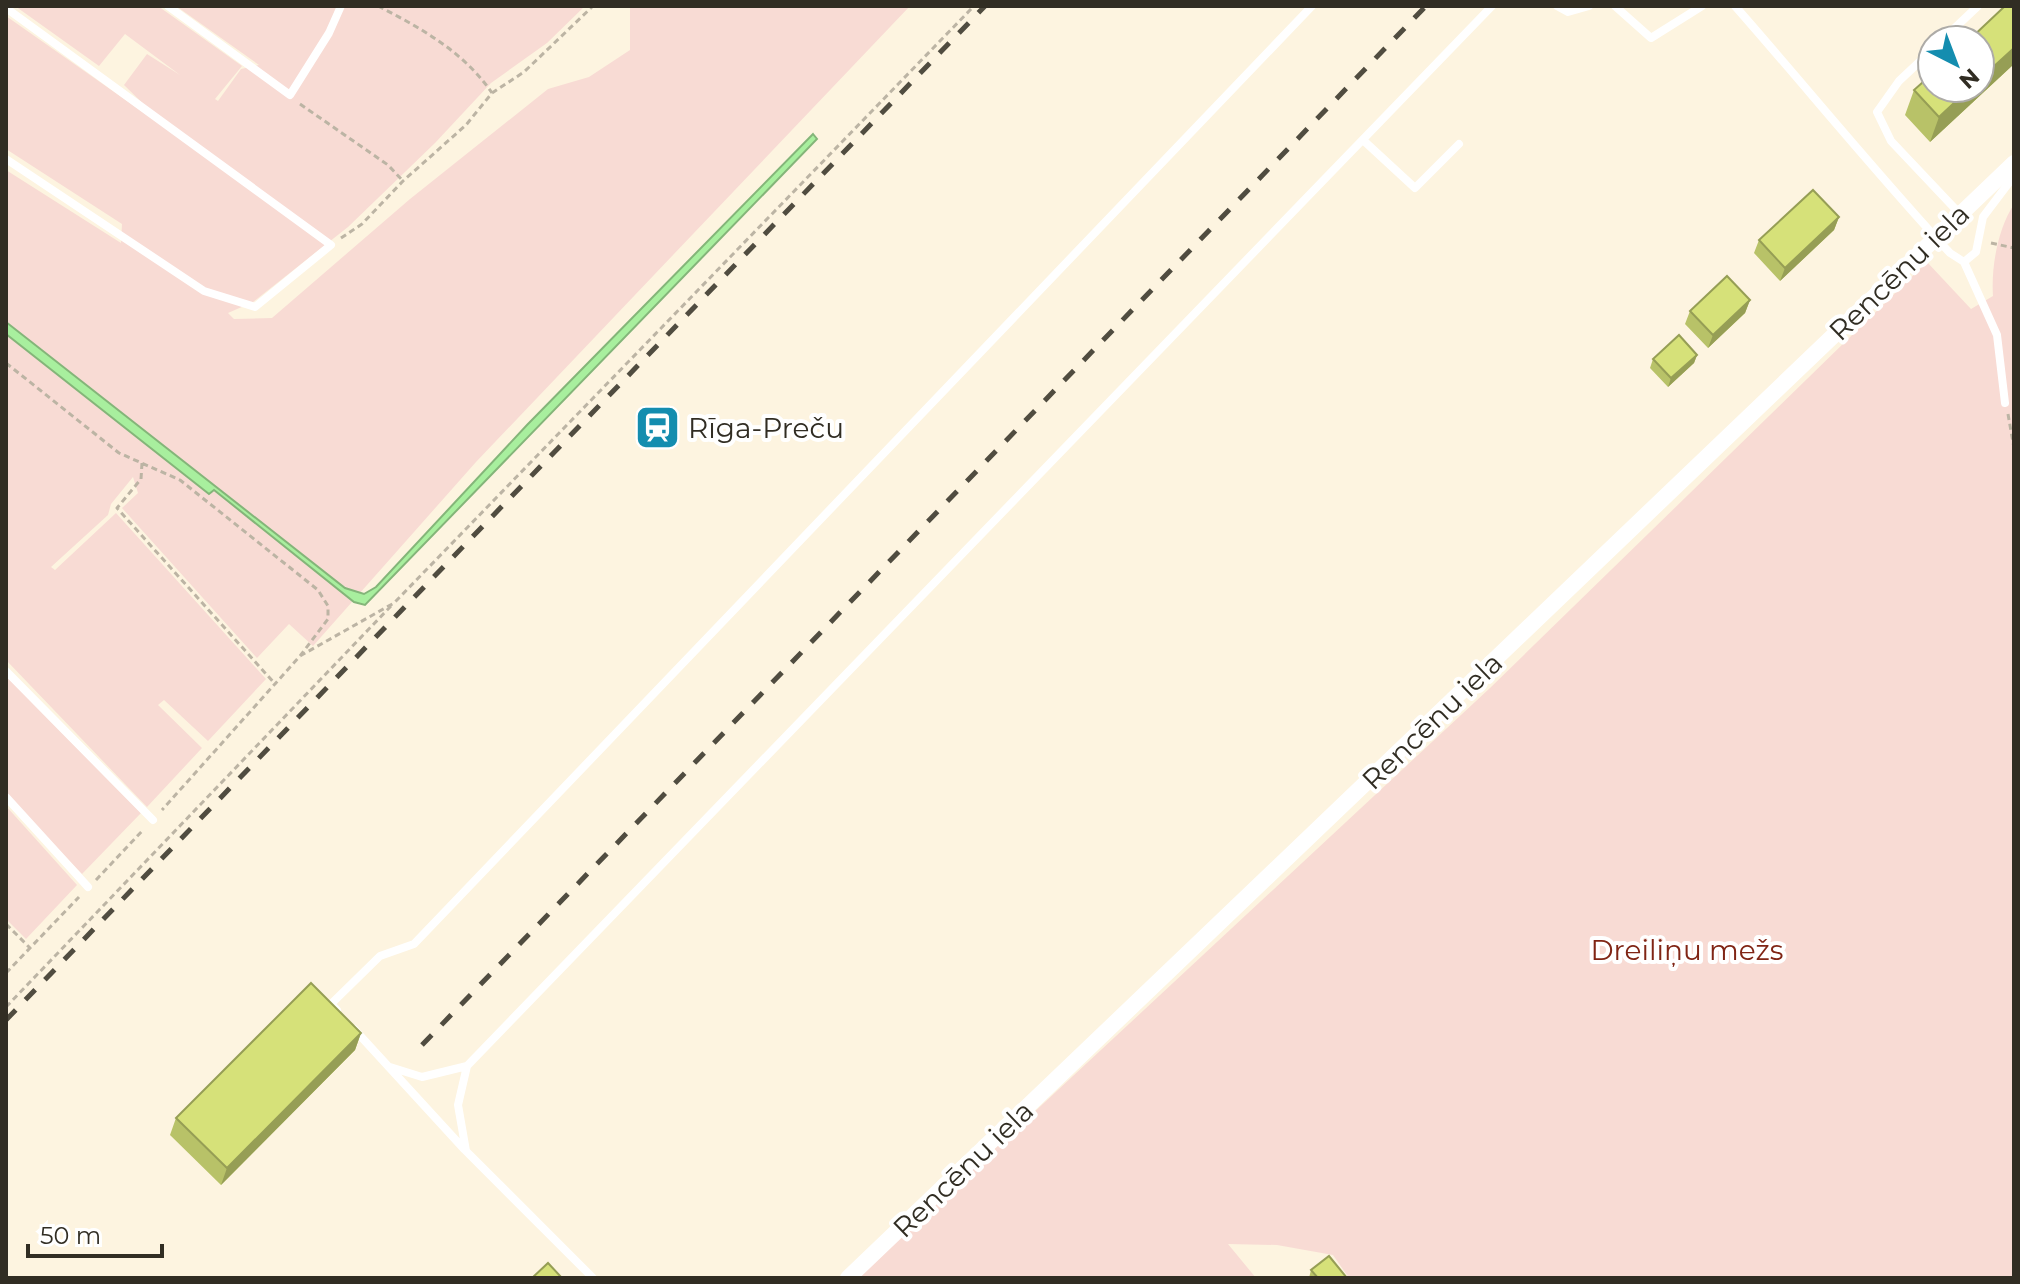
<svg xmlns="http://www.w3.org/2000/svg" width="2020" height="1284" font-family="Montserrat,sans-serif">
<rect width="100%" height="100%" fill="#fdf4e0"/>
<path fill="#f8dbd4" d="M 15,6 L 158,6 L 242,66 L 215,99 L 218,101 L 241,69 L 259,65 L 176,6 L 585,6 L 547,43 L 491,83 L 435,143 L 348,227 L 253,302 L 228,313 L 234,319 L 272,318 L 410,199 L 548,89 L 589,77 L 630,50 L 630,6 L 910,6 L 476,462 L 313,646 L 289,624 L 257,658 L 122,508 L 138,493 L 133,477 L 111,504 L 108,515 L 51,567 L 55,570 L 116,513 L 266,679 L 208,741 L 164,700 L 158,705 L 202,748 L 147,807 L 6,660 L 6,170 L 121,243 L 122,224 L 6,149 L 6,16 L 174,134 L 124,85 L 147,54 L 180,75 L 125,34 L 99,66 Z
M 2014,204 L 2014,1278 L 1349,1278 L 1333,1255 L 1277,1245 L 1228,1244 L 1256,1278 L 856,1278 L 1490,688 L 1927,262 L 1971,309 L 1993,296 C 1991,266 1998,229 2014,204 Z
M 6,676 L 141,813 L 82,874 L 6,794 Z
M 6,806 L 77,885 L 26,939 L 6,919 Z"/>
<path fill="#a8ef9e" stroke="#84b579" stroke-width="2" d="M 813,134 L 817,139 L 365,605 L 354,602 L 214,490 L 209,494 L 6,334 L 6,322 L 345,588 L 364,594 L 376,587 L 527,425 Z"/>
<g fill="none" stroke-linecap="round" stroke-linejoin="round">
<path stroke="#bcb4a4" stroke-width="3" stroke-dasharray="6 4" stroke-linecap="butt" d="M 378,6 C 421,28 464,52 492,93
M 300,104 L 388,165 L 403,181
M 341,238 L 362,224 L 403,181 L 466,125 L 492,93 L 524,72 L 593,6
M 1991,243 L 2014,248
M 6,363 L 119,453 L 180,480 L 318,590 L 328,606 L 328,619 L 300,656 L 162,810
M 2008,414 L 2014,448
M 142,463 L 141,479 L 117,508 L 276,685
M 300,656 L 394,603 L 974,6
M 96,880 L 143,830
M 6,924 L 30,948
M 6,973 L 79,897
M 6,1007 L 391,606"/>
<path stroke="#fff" stroke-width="8" d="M 168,6 L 290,95 L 329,33 L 341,6
M 1557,6 L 1568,12 L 1589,6
M 1615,6 L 1651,38 L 1702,6
M 1735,6 C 1807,88 1876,173 1950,253 L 1964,262 L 1997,335 L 2005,403
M 6,8 L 331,245 L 255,307 L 204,291 L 6,159
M 1942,40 L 1978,6
M 1932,50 L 1899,81 L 1877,112 L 1891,141 L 1960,214
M 1363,140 L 1415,188 L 1459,144
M 1964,262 L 1976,252 L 1983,217 L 2014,176
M 6,671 L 153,820
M 6,797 L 88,887
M 337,1010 L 331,1004 L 380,956 L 414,944 L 1312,6
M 354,1029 L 464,1149
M 390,1067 L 422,1077 L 467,1066
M 593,1278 L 466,1151 L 458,1105 L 467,1066 L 1492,6"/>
<path stroke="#fff" stroke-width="16" d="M 848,1278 L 2014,163"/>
<path stroke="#504c40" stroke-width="5" stroke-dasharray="14 14" stroke-linecap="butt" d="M 6,1020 L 985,6
M 422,1045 L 1426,6"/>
</g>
<path fill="#b8c268" d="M 2014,6 L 2014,64 L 1930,142 L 1905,115 L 1914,90 Z
M 1839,217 L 1834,230 L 1780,281 L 1754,253 L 1759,240 Z
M 1750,300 L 1745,313 L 1708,348 L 1685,324 L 1690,311 Z
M 1697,355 L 1694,363 L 1668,387 L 1650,368 L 1653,359 Z
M 361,1033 L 355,1050 L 221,1185 L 170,1135 L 176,1118 Z
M 1311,1270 L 1347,1278 L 1309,1278 Z"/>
<path fill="#969e55" d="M 2014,48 L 2014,64 L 1930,142 L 1939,117 L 1970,88 L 1980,88 L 1980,79 Z
M 1839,217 L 1834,230 L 1780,281 L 1785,268 Z
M 1750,300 L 1745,313 L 1708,348 L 1713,335 Z
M 1697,355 L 1694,363 L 1668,387 L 1671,378 Z
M 361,1033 L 355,1050 L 221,1185 L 227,1168 Z"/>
<path fill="#d6e179" stroke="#969e55" stroke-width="2" d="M 2005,6 L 2014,6 L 2014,48 L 1980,79 L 1980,40 L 1969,40 Z
M 1932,74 L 1932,88 L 1970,88 L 1939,117 L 1914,90 Z
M 1813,190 L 1839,217 L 1785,268 L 1759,240 Z
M 1727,276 L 1750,300 L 1713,335 L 1690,311 Z
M 1679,335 L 1697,355 L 1671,378 L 1653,359 Z
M 311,983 L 361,1033 L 227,1168 L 176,1118 Z
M 1329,1256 L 1347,1278 L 1318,1278 L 1311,1270 Z
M 548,1263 L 562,1278 L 532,1278 Z"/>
<defs>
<symbol id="station-square" viewBox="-11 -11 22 22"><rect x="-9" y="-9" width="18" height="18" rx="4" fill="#148daf" stroke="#fff"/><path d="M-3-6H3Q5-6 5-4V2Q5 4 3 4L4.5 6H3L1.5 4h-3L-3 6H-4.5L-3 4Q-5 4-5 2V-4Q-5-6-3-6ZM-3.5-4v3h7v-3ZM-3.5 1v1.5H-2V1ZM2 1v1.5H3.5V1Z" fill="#fff"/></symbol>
</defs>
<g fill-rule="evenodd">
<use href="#station-square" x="632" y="402" width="51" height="51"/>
</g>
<g text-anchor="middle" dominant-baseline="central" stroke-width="8" stroke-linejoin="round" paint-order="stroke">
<g font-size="28" fill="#312d23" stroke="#fff">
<text transform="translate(1899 272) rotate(-44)">Rencēnu iela</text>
<text transform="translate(1432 721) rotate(-44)">Rencēnu iela</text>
<text transform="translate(963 1169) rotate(-44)">Rencēnu iela</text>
</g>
<g font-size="28" fill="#312d23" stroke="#fff" text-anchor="start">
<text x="688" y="428">Rīga-Preču</text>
</g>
<g font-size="28" fill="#802515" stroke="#fff">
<text x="1687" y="950">Dreiliņu mežs</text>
</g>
</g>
<rect width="2020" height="1284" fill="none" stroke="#312d23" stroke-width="16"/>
<g transform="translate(1956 64) rotate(138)"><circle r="38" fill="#ffffff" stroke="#adaba7" stroke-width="2"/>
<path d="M0-6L14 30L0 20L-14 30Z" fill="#148daf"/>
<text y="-12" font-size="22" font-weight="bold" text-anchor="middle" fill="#312d23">N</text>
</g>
<path d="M28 1244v12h134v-12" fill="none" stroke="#312d23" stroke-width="4"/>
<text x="40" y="1244" font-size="24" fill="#312d23" stroke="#ffffff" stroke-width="6" paint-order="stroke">50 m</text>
</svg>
